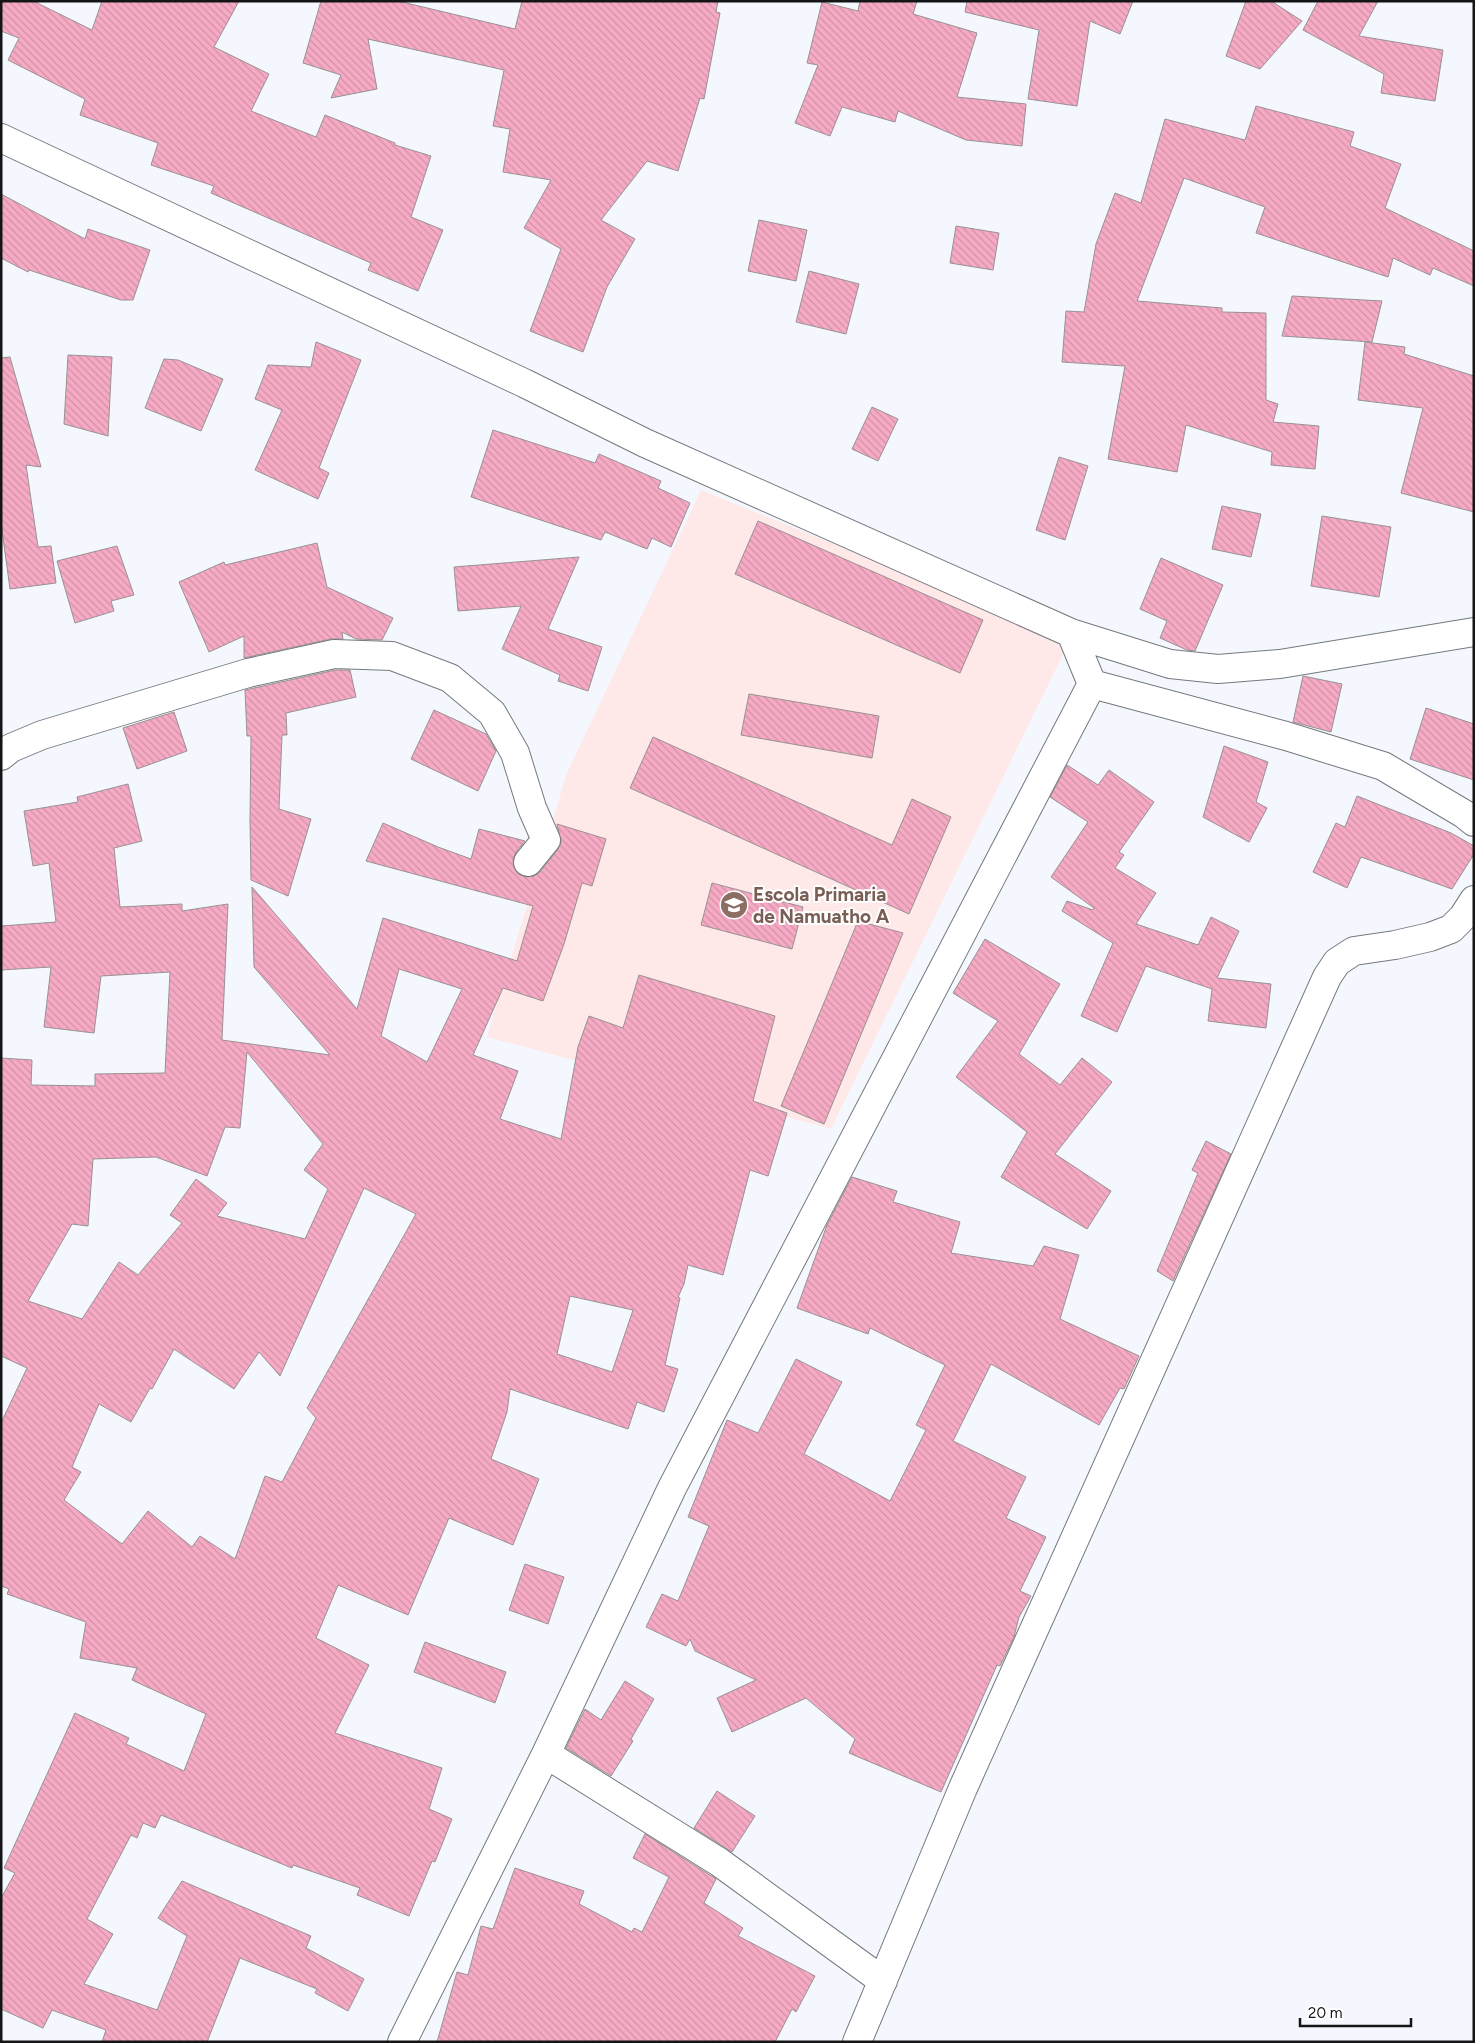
<svg xmlns="http://www.w3.org/2000/svg" width="1475" height="2043" font-family="Figtree,sans-serif">
<defs>
<pattern id="building-back-hatch" width="6" height="6" patternUnits="userSpaceOnUse" patternTransform="scale(1.25)"><rect width="6" height="6" fill="#f6aac4"/><path d="M-1 5l2 2M0 0l6 6M5-1l2 2" fill="none" stroke="#d291a8"/></pattern>
</defs>
<rect width="100%" height="100%" fill="#f4f8fe"/>
<path fill="#fee8e8" d="M 701,490 L 1070,640 L 831,1129 L 487,1037 L 567,773 Z"/>
<path fill="url(#building-back-hatch)" stroke="#989193" fill-rule="evenodd" d="M 1,1 L 33,1 L 92,30 L 102,1 L 239,1 L 214,47 L 269,74 L 251,111 L 316,137 L 325,115 L 395,143 L 395,145 L 431,156 L 411,217 L 443,230 L 418,291 L 368,270 L 371,263 L 211,193 L 214,186 L 151,165 L 158,143 L 80,115 L 85,99 L 8,60 L 19,38 L 1,31 Z
M 321,1 L 398,1 L 515,29 L 522,1 L 718,1 L 716,12 L 720,13 L 704,99 L 700,98 L 678,171 L 647,161 L 601,220 L 635,239 L 607,287 L 583,352 L 530,331 L 561,249 L 524,228 L 551,180 L 503,172 L 510,129 L 493,126 L 504,70 L 368,39 L 377,89 L 331,98 L 341,75 L 303,63 Z
M 860,1 L 917,1 L 913,14 L 977,33 L 957,97 L 1026,104 L 1022,146 L 966,140 L 898,111 L 895,122 L 842,107 L 830,136 L 795,123 L 818,65 L 807,63 L 822,2 L 858,11 Z
M 967,1 L 1133,1 L 1120,34 L 1090,21 L 1077,106 L 1028,99 L 1039,30 L 965,12 Z
M 1246,1 L 1271,1 L 1302,21 L 1260,69 L 1226,56 Z
M 1318,1 L 1378,1 L 1359,36 L 1443,50 L 1435,101 L 1381,93 L 1384,74 L 1303,30 Z
M 1256,106 L 1354,132 L 1350,146 L 1401,164 L 1385,208 L 1474,251 L 1474,286 L 1433,268 L 1430,275 L 1393,258 L 1388,277 L 1256,233 L 1265,207 L 1184,178 L 1137,301 L 1222,308 L 1222,312 L 1266,313 L 1266,400 L 1278,404 L 1273,422 L 1319,426 L 1315,469 L 1271,465 L 1272,452 L 1186,425 L 1177,472 L 1108,459 L 1125,366 L 1062,362 L 1066,311 L 1084,312 L 1096,244 L 1115,193 L 1141,203 L 1165,119 L 1245,140 Z
M 1,194 L 85,239 L 88,229 L 150,250 L 133,300 L 121,300 L 29,270 L 28,272 L 1,258 Z
M 759,220 L 807,230 L 796,281 L 748,271 Z
M 956,226 L 999,233 L 993,270 L 950,263 Z
M 809,271 L 859,284 L 846,334 L 796,322 Z
M 1292,296 L 1382,301 L 1372,342 L 1282,336 Z
M 316,342 L 361,360 L 319,468 L 329,473 L 318,499 L 255,470 L 282,410 L 255,399 L 268,365 L 311,367 Z
M 1365,342 L 1405,347 L 1404,354 L 1474,376 L 1474,512 L 1401,493 L 1423,408 L 1358,400 Z
M 68,355 L 112,357 L 108,436 L 64,424 Z
M 10,357 L 41,467 L 26,465 L 38,547 L 51,546 L 56,583 L 10,589 L 1,523 L 1,358 Z
M 164,359 L 178,360 L 223,379 L 201,431 L 145,408 Z
M 872,407 L 898,419 L 878,461 L 852,449 Z
M 493,430 L 595,463 L 599,454 L 661,481 L 658,488 L 690,503 L 671,547 L 652,538 L 647,549 L 605,532 L 601,540 L 471,497 Z
M 1059,457 L 1088,466 L 1065,540 L 1036,530 Z
M 1222,506 L 1261,514 L 1251,557 L 1212,549 Z
M 1322,516 L 1391,527 L 1379,597 L 1311,586 Z
M 758,521 L 983,620 L 960,673 L 735,574 Z
M 317,543 L 327,587 L 393,618 L 382,640 L 356,639 L 342,632 L 343,639 L 331,639 L 244,658 L 244,636 L 209,652 L 179,582 L 224,562 L 225,565 Z
M 117,546 L 134,595 L 111,601 L 114,611 L 75,623 L 57,561 Z
M 579,557 L 548,629 L 602,647 L 588,691 L 558,681 L 560,675 L 502,649 L 521,606 L 458,611 L 454,567 Z
M 1161,558 L 1223,585 L 1195,651 L 1187,650 L 1160,638 L 1167,621 L 1140,609 Z
M 335,670 L 350,670 L 356,697 L 286,713 L 287,735 L 282,735 L 279,809 L 311,819 L 288,896 L 251,880 L 250,820 L 251,736 L 247,736 L 245,690 Z
M 1303,676 L 1342,684 L 1331,732 L 1293,722 Z
M 749,694 L 879,716 L 872,758 L 741,735 Z
M 1426,708 L 1474,724 L 1474,780 L 1410,759 Z
M 434,710 L 486,734 L 496,751 L 478,791 L 411,759 Z
M 174,712 L 187,751 L 137,769 L 123,728 Z
M 653,737 L 892,845 L 912,799 L 951,817 L 909,914 L 630,788 Z
M 1224,746 L 1268,762 L 1256,802 L 1267,808 L 1249,842 L 1203,817 Z
M 1067,765 L 1098,785 L 1109,770 L 1154,802 L 1119,852 L 1124,855 L 1115,868 L 1156,893 L 1136,924 L 1198,945 L 1211,917 L 1239,931 L 1217,978 L 1271,984 L 1266,1028 L 1208,1021 L 1212,989 L 1146,966 L 1117,1032 L 1081,1016 L 1113,943 L 1062,911 L 1067,901 L 1093,910 L 1094,908 L 1051,877 L 1088,822 L 1050,797 Z
M 128,784 L 142,841 L 114,848 L 120,907 L 182,904 L 182,911 L 228,904 L 222,1040 L 330,1055 L 254,967 L 252,887 L 357,1009 L 383,918 L 517,961 L 533,906 L 366,861 L 383,823 L 438,847 L 471,859 L 479,829 L 525,841 L 516,852 L 513,860 L 514,868 L 518,874 L 526,877 L 534,876 L 540,872 L 558,849 L 561,842 L 557,824 L 606,839 L 592,886 L 582,883 L 564,944 L 543,1001 L 503,988 L 473,1055 L 518,1071 L 500,1119 L 561,1139 L 578,1047 L 589,1016 L 623,1028 L 639,975 L 775,1016 L 753,1101 L 787,1113 L 768,1176 L 750,1170 L 723,1275 L 688,1265 L 684,1284 L 678,1297 L 680,1298 L 665,1365 L 678,1369 L 664,1412 L 637,1402 L 628,1429 L 510,1389 L 507,1412 L 491,1459 L 539,1479 L 513,1545 L 449,1518 L 408,1615 L 338,1585 L 316,1638 L 369,1665 L 335,1733 L 442,1768 L 429,1809 L 452,1819 L 435,1862 L 432,1861 L 409,1916 L 357,1895 L 360,1888 L 293,1865 L 292,1868 L 161,1815 L 155,1828 L 143,1823 L 137,1838 L 131,1835 L 87,1919 L 113,1934 L 84,1984 L 157,2010 L 187,1936 L 158,1918 L 182,1881 L 311,1936 L 306,1948 L 364,1979 L 348,2011 L 315,1993 L 317,1989 L 240,1958 L 207,2042 L 102,2042 L 106,2030 L 52,2010 L 43,2028 L 1,2009 L 1,1898 L 15,1873 L 4,1868 L 75,1713 L 129,1738 L 126,1744 L 184,1771 L 206,1714 L 132,1680 L 137,1668 L 80,1658 L 86,1622 L 7,1594 L 9,1589 L 1,1586 L 1,1423 L 27,1368 L 1,1356 L 1,1058 L 32,1060 L 31,1085 L 95,1086 L 95,1074 L 165,1073 L 170,972 L 101,976 L 94,1033 L 44,1027 L 51,967 L 1,970 L 1,926 L 56,922 L 49,863 L 33,866 L 24,811 L 78,802 L 77,797 ZM 399,969 L 462,989 L 427,1062 L 381,1036 ZM 247,1052 L 323,1144 L 304,1170 L 328,1189 L 305,1239 L 217,1216 L 227,1203 L 196,1179 L 170,1215 L 182,1223 L 138,1275 L 119,1262 L 82,1319 L 28,1301 L 72,1224 L 88,1226 L 93,1159 L 156,1157 L 207,1176 L 225,1127 L 240,1128 ZM 364,1188 L 416,1214 L 307,1408 L 316,1418 L 282,1482 L 265,1476 L 235,1559 L 200,1536 L 192,1547 L 148,1511 L 122,1544 L 64,1500 L 81,1472 L 72,1467 L 99,1404 L 131,1422 L 150,1388 L 152,1389 L 174,1349 L 234,1389 L 259,1352 L 280,1376 ZM 570,1296 L 633,1310 L 612,1372 L 557,1354 Z
M 1357,796 L 1451,833 L 1474,846 L 1474,854 L 1452,889 L 1361,857 L 1347,888 L 1313,872 L 1336,823 L 1345,827 Z
M 712,883 L 803,907 L 792,949 L 701,925 Z
M 858,921 L 903,933 L 824,1124 L 781,1106 Z
M 985,939 L 1060,984 L 1019,1054 L 1060,1085 L 1082,1058 L 1112,1082 L 1055,1154 L 1111,1191 L 1087,1229 L 1001,1177 L 1027,1132 L 956,1077 L 998,1021 L 953,993 Z
M 1206,1141 L 1231,1154 L 1173,1281 L 1157,1271 L 1198,1173 L 1192,1170 Z
M 852,1177 L 897,1191 L 893,1202 L 960,1222 L 951,1253 L 1033,1266 L 1044,1246 L 1079,1255 L 1060,1319 L 1139,1356 L 1124,1389 L 1120,1388 L 1099,1425 L 991,1364 L 953,1441 L 1026,1477 L 1006,1518 L 1046,1537 L 1020,1591 L 1031,1596 L 1019,1617 L 1014,1637 L 1000,1666 L 997,1665 L 941,1792 L 849,1753 L 855,1739 L 806,1698 L 732,1732 L 717,1698 L 756,1680 L 695,1651 L 690,1639 L 686,1646 L 646,1627 L 662,1594 L 678,1601 L 709,1526 L 688,1517 L 727,1420 L 758,1433 L 796,1359 L 842,1382 L 804,1454 L 890,1501 L 926,1430 L 916,1425 L 945,1365 L 870,1328 L 868,1334 L 797,1308 L 827,1225 Z
M 525,1564 L 564,1577 L 548,1624 L 509,1610 Z
M 425,1642 L 506,1672 L 495,1703 L 414,1672 Z
M 625,1681 L 654,1699 L 631,1739 L 633,1741 L 611,1776 L 566,1748 L 585,1709 L 601,1720 Z
M 717,1791 L 755,1816 L 732,1852 L 694,1828 Z
M 645,1834 L 716,1879 L 704,1903 L 743,1928 L 738,1936 L 815,1976 L 796,2012 L 792,2009 L 775,2042 L 437,2042 L 457,1972 L 468,1975 L 481,1926 L 493,1929 L 515,1868 L 584,1891 L 579,1904 L 632,1932 L 634,1928 L 642,1932 L 669,1877 L 633,1858 Z"/>
<g fill="none" stroke-linecap="round" stroke-linejoin="round">
<defs>
<path id="minor" d="M 1,138 L 524,383 L 645,443 L 1071,633 L 1170,664 L 1218,669 L 1280,664 L 1474,632
M 1092,684 L 1286,736 L 1383,766 L 1464,814 L 1474,822
M 1,756 L 11,748 L 42,735 L 248,673 L 334,654 L 392,656 L 450,678 L 492,713 L 515,753 L 532,808 L 546,840 L 528,862
M 546,1754 L 719,1862 L 883,1981
M 402,2042 L 546,1754 L 672,1488 L 1092,684 L 1071,633
M 857,2042 L 963,1788 L 1327,977 L 1337,962 L 1354,951 L 1395,945 L 1430,937 L 1451,929 L 1463,917 L 1474,900"/>
</defs>
<use href="#minor" stroke="#75797e" stroke-width="30"/>
<use href="#minor" stroke="#fff" stroke-width="28"/>
</g>
<defs>
<symbol id="school-disc" viewBox="-11 -11 22 22"><circle r="9.5" fill="#8d6e63" stroke="#fff"/><path d="M0-5L7-2L0 1L-7-2ZM-4 1L0 2.5L4 1V4Q0 6-4 4Z" fill="#fff"/></symbol>
</defs>
<g fill-rule="evenodd">
<use href="#school-disc" x="718" y="889" width="32" height="32"/>
</g>
<g text-anchor="middle" dominant-baseline="central" stroke-width="4" stroke-linejoin="round" paint-order="stroke">
<g font-size="19" font-weight="bold" fill="#785e54" stroke="#fff" text-anchor="start">
<text x="753" y="894">Escola Primaria<tspan x="753" dy="22">de Namuatho A</tspan></text>
</g>
</g>
<rect width="1475" height="2043" fill="none" stroke="#131517" stroke-width="5"/>
<path d="M1300 2018v8h111v-8" fill="none" stroke="#131517" stroke-width="2.5"/>
<text x="1308" y="2018" font-size="15" fill="#131517" stroke="#ffffff" stroke-width="4" paint-order="stroke">20 m</text>
</svg>
